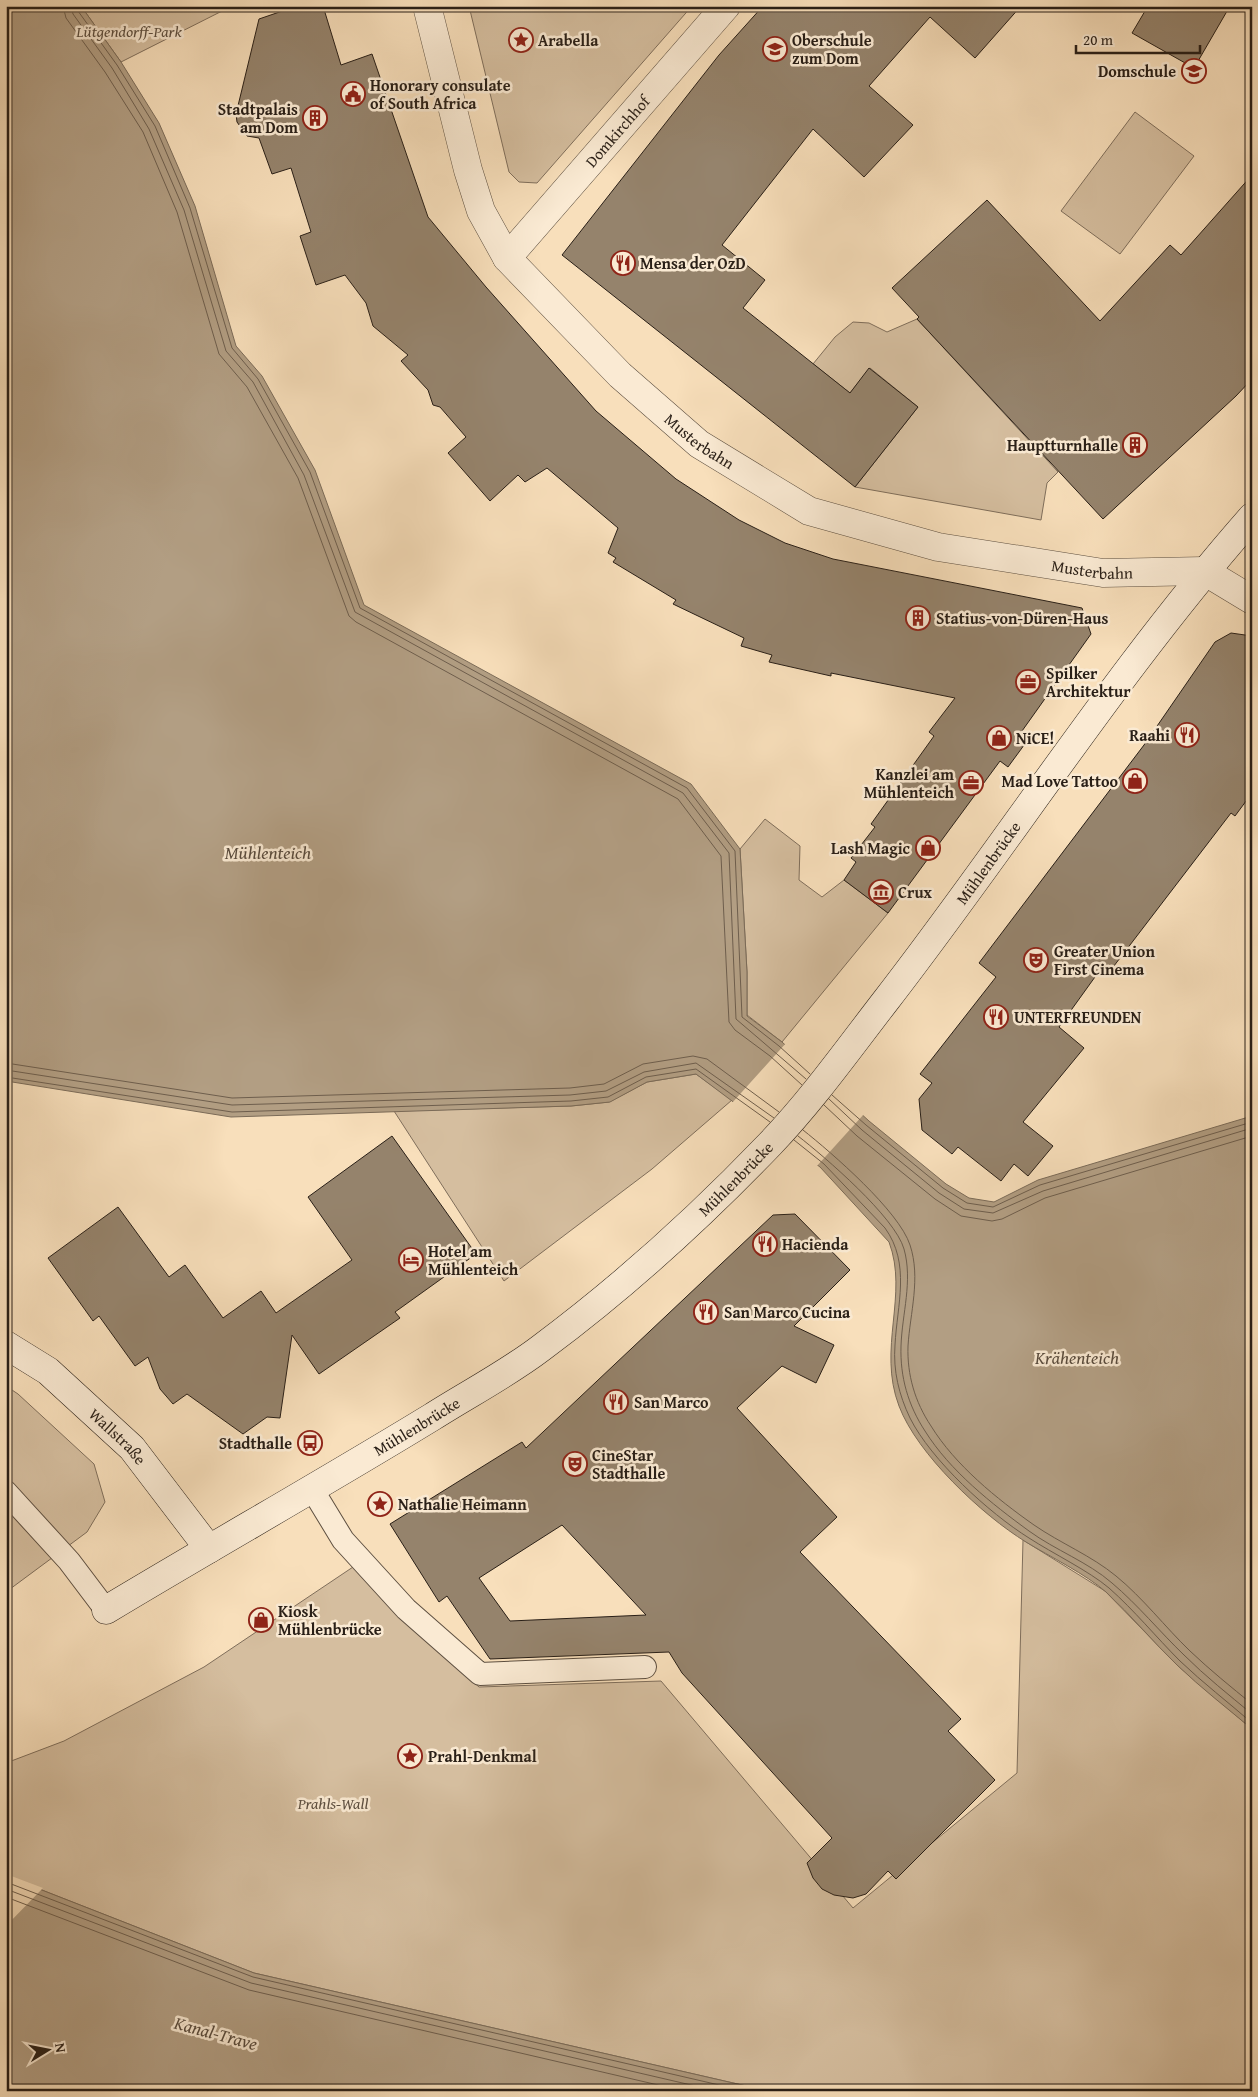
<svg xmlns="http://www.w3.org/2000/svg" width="1258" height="2097" font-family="'Gentium Book Plus',serif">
<rect width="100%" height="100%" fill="#f8dfbb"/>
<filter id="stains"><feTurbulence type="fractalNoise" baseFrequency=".004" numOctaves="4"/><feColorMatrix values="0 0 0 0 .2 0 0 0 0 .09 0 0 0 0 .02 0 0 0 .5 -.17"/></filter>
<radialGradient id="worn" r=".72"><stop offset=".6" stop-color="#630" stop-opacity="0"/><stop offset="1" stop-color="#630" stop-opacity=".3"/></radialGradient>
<path fill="#d5be9f" stroke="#7f6e5b" d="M 81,6 L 232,6 L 121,62 Z
M 469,6 L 692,6 L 537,183 L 519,182 L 509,172 Z
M 1135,112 L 1194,156 L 1120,254 L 1061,211 Z
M 917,319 L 1058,472 L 1047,483 L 1041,520 L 855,487 L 918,407 L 870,368 L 850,393 L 813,364 L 835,337 L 853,322 L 869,323 L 887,332 Z
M 765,819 L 800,846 L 799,880 L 822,897 L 844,880 L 888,913 L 782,1042 L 747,1015 L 747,972 L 740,849 Z
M 696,1074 L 732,1100 L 652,1169 L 504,1281 L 394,1111 L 571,1106 L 609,1102 L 647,1082 Z
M 6,1386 L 18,1394 L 94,1464 L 105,1502 L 87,1532 L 6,1592 Z
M 1023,1540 L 1105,1591 L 1178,1666 L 1252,1729 L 1252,2091 L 768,2091 L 254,1973 L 6,1876 L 6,1763 L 64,1741 L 204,1667 L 353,1567 L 400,1617 L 479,1687 L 661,1681 L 853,1908 L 1017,1773 Z"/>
<path fill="#b29e83" stroke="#7b6b58" d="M 6,6 L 81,6 L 121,62 L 159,123 L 195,206 L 236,346 L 262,376 L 315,470 L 364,605 L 691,784 L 740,849 L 747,972 L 747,1016 L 782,1042 L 869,1121 L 946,1184 L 969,1198 L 994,1202 L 1038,1180 L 1252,1116 L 1252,1729 C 1227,1708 1201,1688 1177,1665 C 1153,1642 1131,1615 1106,1592 C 1087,1575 1049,1556 1026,1542 C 982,1515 917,1454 899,1406 C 877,1348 909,1295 889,1242 L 820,1167 L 696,1074 L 647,1082 L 610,1102 L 571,1106 L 231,1117 L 6,1081 Z
M 6,1876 L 254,1973 L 768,2091 L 6,2091 Z"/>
<path fill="#f8dfbb" d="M 787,1042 L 864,1114 L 816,1167 L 732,1103 Z
M 6,1874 L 43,1888 L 6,1926 Z"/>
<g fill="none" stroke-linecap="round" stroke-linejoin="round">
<path stroke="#6e5e4d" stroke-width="1" d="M 63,6 L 66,18 L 105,72 L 143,132 L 177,212 L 219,354 L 247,387 L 298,478 L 349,616 L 356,622 L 678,799 L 721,856 L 729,1022 L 735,1030 L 770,1056 L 802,1085
M 71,6 L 73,14 L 112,68 L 149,129 L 184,210 L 226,351 L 253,382 L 304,475 L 355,612 L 683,793 L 729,853 L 736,1019 L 806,1079
M 77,6 L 78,11 L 117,65 L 155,126 L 190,208 L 232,348 L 258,379 L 310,472 L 360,608 L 687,788 L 735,851 L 742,1017 L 779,1046 L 810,1074
M 6,1063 L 232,1098 L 570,1088 L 604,1084 L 643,1064 L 693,1056 L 707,1059 L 779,1112
M 6,1070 L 232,1105 L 570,1095 L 606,1091 L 644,1072 L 696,1063 L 774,1118
M 6,1077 L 232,1112 L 571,1101 L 608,1097 L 646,1077 L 696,1069 L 770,1122
M 832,1095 L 866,1125 L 943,1188 L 967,1203 L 993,1207 L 1040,1185 L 1252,1122
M 829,1099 L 862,1130 L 939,1193 L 964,1209 L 993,1213 L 1043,1191 L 1252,1128
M 824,1105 L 857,1136 L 935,1199 L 961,1216 L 992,1221 L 1002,1219 L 1045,1198 L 1252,1136
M 803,1130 C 832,1153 899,1211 910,1245 C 921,1278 910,1313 908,1346 C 907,1375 915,1402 931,1426 C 955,1465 997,1499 1034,1525 C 1060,1543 1092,1556 1116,1576 C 1143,1598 1165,1627 1190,1651 C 1210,1670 1231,1687 1252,1704
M 798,1136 C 825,1157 895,1217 904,1249 C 913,1281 902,1314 901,1346 C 900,1377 908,1405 925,1431 C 950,1471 992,1504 1029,1531 C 1055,1550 1088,1562 1112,1583 C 1138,1605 1160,1632 1184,1655 C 1205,1676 1229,1695 1252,1714
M 794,1140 L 824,1164 L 885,1228 C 911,1264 897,1305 895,1345 C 893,1371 899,1395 910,1418 C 931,1460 989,1513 1029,1538 C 1052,1553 1089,1571 1109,1588 C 1134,1610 1156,1637 1180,1661 C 1203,1683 1228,1702 1252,1723
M 6,1882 L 253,1977 L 745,2091
M 6,1889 L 251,1983 L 717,2091
M 6,1897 L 249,1990 L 684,2091"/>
</g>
<path fill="#95836c" stroke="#291f17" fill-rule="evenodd" d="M 297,6 L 323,6 L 341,65 L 372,54 L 428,217 L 486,287 L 596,411 L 676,479 L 739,520 L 785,543 L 833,559 L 1082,608 L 1091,634 L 1022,731 L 1030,737 L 1008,767 L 1000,761 L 888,913 L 844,880 L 856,862 L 851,858 L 875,827 L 871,824 L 934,736 L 929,732 L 955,698 L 831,673 L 831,676 L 769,662 L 772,655 L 741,646 L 744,638 L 673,604 L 676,600 L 613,562 L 616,558 L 608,553 L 618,528 L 547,468 L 525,482 L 518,475 L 490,501 L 448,453 L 466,437 L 440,407 L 433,405 L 428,390 L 401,361 L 408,355 L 373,326 L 366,303 L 345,275 L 316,285 L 300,236 L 311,232 L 291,168 L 272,174 L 259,138 L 247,136 L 237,122 L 236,114 L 259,19 Z
M 763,6 L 1021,6 L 975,58 L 930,17 L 869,86 L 913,125 L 864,177 L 813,129 L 722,245 L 765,280 L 743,308 L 850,393 L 869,368 L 918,407 L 855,487 L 562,255 L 719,55 Z
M 1148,6 L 1230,6 L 1194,68 L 1132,33 Z
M 1252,175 L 1252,379 L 1236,396 L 1103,519 L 917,319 L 919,317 L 892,288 L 987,200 L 1100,321 L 1170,245 L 1181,255 Z
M 1231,633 L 1252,636 L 1252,793 L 1235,816 L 1231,813 L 1107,975 L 1100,970 L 1059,1027 L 1084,1048 L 1023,1122 L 1053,1146 L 1028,1176 L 1014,1164 L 1001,1181 L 958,1147 L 952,1154 L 922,1130 L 919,1099 L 932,1083 L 920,1074 L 996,977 L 979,963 L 1144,745 L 1215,642 Z
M 392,1136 L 476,1254 L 395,1312 L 400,1318 L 319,1374 L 292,1335 L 280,1418 L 267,1417 L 243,1434 L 187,1394 L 173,1404 L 160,1389 L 148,1357 L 135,1366 L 99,1316 L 93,1321 L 48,1258 L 118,1207 L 169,1277 L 185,1265 L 223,1318 L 261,1291 L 276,1313 L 352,1260 L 308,1197 Z
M 795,1214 L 850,1270 L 794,1326 L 834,1345 L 816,1383 L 782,1366 L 737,1408 L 837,1517 L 800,1552 L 961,1719 L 948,1731 L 995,1780 L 896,1879 L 888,1871 L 866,1894 L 853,1898 L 834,1895 L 822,1889 L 813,1878 L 807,1863 L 832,1838 L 682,1673 L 669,1652 L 490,1659 L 447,1596 L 439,1602 L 390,1524 L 522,1442 L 526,1448 L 773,1215 ZM 562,1525 L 646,1615 L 510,1621 L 479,1578 Z"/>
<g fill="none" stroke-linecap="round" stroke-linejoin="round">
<defs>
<path id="lane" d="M 312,1489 L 343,1540 L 406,1609 L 480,1674 L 645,1667
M 6,1492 L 69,1561 L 106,1610"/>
<g id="street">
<path id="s1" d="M 427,6 L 468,170 L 481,211 L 507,258 L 620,375 L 699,444 L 809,511 L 938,547 L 1103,573 L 1204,571 L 1252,600"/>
<path id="s2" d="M 507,258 L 726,6"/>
</g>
<g id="secondary">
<path id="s3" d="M 6,1345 L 48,1371 L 132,1448 L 209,1549"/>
<path id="s4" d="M 106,1610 C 214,1545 324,1483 432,1417 C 468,1394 507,1374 541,1348 C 623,1287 700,1217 770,1144 C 813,1099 849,1048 887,999 C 1010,840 1119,668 1252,517"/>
</g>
</defs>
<use href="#lane" stroke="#5d4f40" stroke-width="24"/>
<use href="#street" stroke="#5d4f40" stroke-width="29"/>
<use href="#secondary" stroke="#291f17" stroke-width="29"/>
<use href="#lane" stroke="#faead3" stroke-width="22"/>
<use href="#street" stroke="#faead3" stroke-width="28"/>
<use href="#secondary" stroke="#faead3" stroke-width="28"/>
</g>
<defs>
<symbol id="sight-ring" viewBox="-11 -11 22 22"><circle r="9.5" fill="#faead3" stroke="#8f2418" stroke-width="1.5"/><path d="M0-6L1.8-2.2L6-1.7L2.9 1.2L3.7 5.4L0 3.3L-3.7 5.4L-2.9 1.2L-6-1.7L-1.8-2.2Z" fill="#8f2418"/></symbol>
<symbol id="school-ring" viewBox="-11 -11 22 22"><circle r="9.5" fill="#faead3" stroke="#8f2418" stroke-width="1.5"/><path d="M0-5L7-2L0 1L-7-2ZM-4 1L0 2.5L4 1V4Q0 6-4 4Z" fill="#8f2418"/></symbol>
<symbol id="civic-ring" viewBox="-11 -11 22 22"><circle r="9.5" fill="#faead3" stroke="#8f2418" stroke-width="1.5"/><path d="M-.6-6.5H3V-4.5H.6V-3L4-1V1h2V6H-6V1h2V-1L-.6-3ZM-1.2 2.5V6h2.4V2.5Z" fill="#8f2418"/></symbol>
<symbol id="building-ring" viewBox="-11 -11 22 22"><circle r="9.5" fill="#faead3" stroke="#8f2418" stroke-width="1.5"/><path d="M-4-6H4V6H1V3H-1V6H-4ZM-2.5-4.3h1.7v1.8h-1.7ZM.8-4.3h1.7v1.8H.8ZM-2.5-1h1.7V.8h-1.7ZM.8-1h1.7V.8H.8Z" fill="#8f2418"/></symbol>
<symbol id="restaurant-ring" viewBox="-11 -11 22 22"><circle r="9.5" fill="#faead3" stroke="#8f2418" stroke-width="1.5"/><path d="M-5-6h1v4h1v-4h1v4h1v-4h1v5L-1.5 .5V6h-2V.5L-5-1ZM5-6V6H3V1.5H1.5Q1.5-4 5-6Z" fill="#8f2418"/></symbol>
<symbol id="office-ring" viewBox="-11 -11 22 22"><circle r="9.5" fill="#faead3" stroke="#8f2418" stroke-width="1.5"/><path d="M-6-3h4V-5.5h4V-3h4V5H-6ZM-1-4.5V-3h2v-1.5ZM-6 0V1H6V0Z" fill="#8f2418"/></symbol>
<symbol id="shop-ring" viewBox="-11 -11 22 22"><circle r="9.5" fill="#faead3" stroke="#8f2418" stroke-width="1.5"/><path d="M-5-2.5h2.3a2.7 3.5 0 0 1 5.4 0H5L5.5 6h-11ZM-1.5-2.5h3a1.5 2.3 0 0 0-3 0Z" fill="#8f2418"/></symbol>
<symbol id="museum-ring" viewBox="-11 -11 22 22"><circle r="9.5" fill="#faead3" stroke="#8f2418" stroke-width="1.5"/><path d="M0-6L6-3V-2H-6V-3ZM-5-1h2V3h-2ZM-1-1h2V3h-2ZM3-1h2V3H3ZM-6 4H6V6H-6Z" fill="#8f2418"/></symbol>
<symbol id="theatre-ring" viewBox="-11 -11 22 22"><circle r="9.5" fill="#faead3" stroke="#8f2418" stroke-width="1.5"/><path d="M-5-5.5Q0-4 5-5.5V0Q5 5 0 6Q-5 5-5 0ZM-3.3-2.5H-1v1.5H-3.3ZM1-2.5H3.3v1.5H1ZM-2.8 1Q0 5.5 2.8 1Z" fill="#8f2418"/></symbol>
<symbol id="hotel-ring" viewBox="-11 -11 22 22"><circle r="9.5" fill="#faead3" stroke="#8f2418" stroke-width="1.5"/><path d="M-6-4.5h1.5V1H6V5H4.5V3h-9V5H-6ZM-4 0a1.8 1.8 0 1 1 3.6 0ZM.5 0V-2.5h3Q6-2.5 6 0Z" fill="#8f2418"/></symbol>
<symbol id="bus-ring" viewBox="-11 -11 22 22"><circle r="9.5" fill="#faead3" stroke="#8f2418" stroke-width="1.5"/><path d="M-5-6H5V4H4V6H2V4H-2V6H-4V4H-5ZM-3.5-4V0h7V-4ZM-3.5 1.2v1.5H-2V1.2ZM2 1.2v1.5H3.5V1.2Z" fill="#8f2418"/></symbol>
</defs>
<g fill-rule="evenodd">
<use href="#sight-ring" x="507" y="26" width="28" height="28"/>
<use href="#school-ring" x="761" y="35" width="28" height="28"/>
<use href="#school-ring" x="1180" y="57" width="28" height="28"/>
<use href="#civic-ring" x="339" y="80" width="28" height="28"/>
<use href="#building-ring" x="301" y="104" width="28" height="28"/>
<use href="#restaurant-ring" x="609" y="249" width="28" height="28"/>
<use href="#building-ring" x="1121" y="431" width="28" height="28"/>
<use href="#building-ring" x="904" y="604" width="28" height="28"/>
<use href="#office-ring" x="1014" y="668" width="28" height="28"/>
<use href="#restaurant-ring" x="1173" y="721" width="28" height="28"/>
<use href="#shop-ring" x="985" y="724" width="28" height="28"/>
<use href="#shop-ring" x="1121" y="767" width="28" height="28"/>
<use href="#office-ring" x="957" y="769" width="28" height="28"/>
<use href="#shop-ring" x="914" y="834" width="28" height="28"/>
<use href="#museum-ring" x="867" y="878" width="28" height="28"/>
<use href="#theatre-ring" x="1022" y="946" width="28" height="28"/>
<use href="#restaurant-ring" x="982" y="1003" width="28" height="28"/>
<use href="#restaurant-ring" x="751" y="1230" width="28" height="28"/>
<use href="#hotel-ring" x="397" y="1246" width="28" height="28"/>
<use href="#restaurant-ring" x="692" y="1298" width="28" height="28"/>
<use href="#restaurant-ring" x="602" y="1388" width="28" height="28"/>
<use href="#bus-ring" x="296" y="1429" width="28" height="28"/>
<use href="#theatre-ring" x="561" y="1450" width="28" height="28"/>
<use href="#sight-ring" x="366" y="1490" width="28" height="28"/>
<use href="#shop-ring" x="247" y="1606" width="28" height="28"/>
<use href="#sight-ring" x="396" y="1742" width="28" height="28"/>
</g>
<g text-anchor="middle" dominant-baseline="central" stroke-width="5" stroke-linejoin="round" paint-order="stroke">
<g font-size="16" font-style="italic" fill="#5d4f40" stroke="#faead3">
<text x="129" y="31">Lütgendorff-Park</text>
<text x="333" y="1803">Prahls-Wall</text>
</g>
<g font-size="16" font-weight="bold" fill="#291f17" stroke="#faead3" text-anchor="start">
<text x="538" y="40">Arabella</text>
<text x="792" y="40">Oberschule<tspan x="792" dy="18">zum Dom</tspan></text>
<text x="1176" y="71" text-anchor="end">Domschule</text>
<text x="370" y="85">Honorary consulate<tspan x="370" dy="18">of South Africa</tspan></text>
<text x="298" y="109" text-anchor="end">Stadtpalais<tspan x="298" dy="18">am Dom</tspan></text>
<text x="640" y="263">Mensa der OzD</text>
<text x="1118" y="445" text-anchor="end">Hauptturnhalle</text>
<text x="936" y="618">Statius-von-Düren-Haus</text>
<text x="1046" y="673">Spilker<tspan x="1046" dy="18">Architektur</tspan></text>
<text x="1170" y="735" text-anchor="end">Raahi</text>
<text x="1016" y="738">NiCE!</text>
<text x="954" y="774" text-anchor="end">Kanzlei am<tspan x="954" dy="18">Mühlenteich</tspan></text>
<text x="1118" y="781" text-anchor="end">Mad Love Tattoo</text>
<text x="910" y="848" text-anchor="end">Lash Magic</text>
<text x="898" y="892">Crux</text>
<text x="1054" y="951">Greater Union<tspan x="1054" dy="18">First Cinema</tspan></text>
<text x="1014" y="1017">UNTERFREUNDEN</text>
<text x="782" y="1244">Hacienda</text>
<text x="428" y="1251">Hotel am<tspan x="428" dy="18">Mühlenteich</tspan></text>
<text x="724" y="1312">San Marco Cucina</text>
<text x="634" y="1402">San Marco</text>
<text x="292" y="1443" text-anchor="end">Stadthalle</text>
<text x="592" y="1455">CineStar<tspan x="592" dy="18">Stadthalle</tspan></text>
<text x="398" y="1504">Nathalie Heimann</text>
<text x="278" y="1611">Kiosk<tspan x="278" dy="18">Mühlenbrücke</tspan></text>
<text x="428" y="1756">Prahl-Denkmal</text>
</g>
<g font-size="16" fill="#291f17" stroke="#faead3">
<text stroke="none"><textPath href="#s2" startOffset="168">Domkirchhof</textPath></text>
<text stroke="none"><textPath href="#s1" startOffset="532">Musterbahn</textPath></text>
<text stroke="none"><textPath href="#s1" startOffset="952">Musterbahn</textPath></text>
<text stroke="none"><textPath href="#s4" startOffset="1171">Mühlenbrücke</textPath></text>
<text stroke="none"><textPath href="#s4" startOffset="766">Mühlenbrücke</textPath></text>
<text stroke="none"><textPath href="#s4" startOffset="361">Mühlenbrücke</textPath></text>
<text stroke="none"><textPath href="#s3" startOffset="145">Wallstraße</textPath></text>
</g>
<g font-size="18" font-style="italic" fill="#594b3d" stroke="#faead3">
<text x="268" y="852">Mühlenteich</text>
<text x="1077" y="1357">Krähenteich</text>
<text transform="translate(216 2033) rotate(15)">Kanal-Trave</text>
</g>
</g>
<rect width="1258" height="2097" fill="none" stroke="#f8dfbb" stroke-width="25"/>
<rect x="8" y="8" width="1243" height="2082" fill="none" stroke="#291f17" stroke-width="2.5"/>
<rect x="12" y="12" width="1233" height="2072" fill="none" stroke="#291f17"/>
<g transform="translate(48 2050) rotate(80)" stroke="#faead3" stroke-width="4" paint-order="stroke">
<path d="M0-4L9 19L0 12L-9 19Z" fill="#291f17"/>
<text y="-8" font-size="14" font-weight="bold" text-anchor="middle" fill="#291f17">N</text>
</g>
<path d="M1076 45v8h124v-8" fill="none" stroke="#291f17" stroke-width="2.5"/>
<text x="1083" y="45" font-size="15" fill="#291f17" stroke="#faead3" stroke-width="4" paint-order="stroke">20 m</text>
<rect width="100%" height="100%" filter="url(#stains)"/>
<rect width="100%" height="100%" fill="url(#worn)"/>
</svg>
